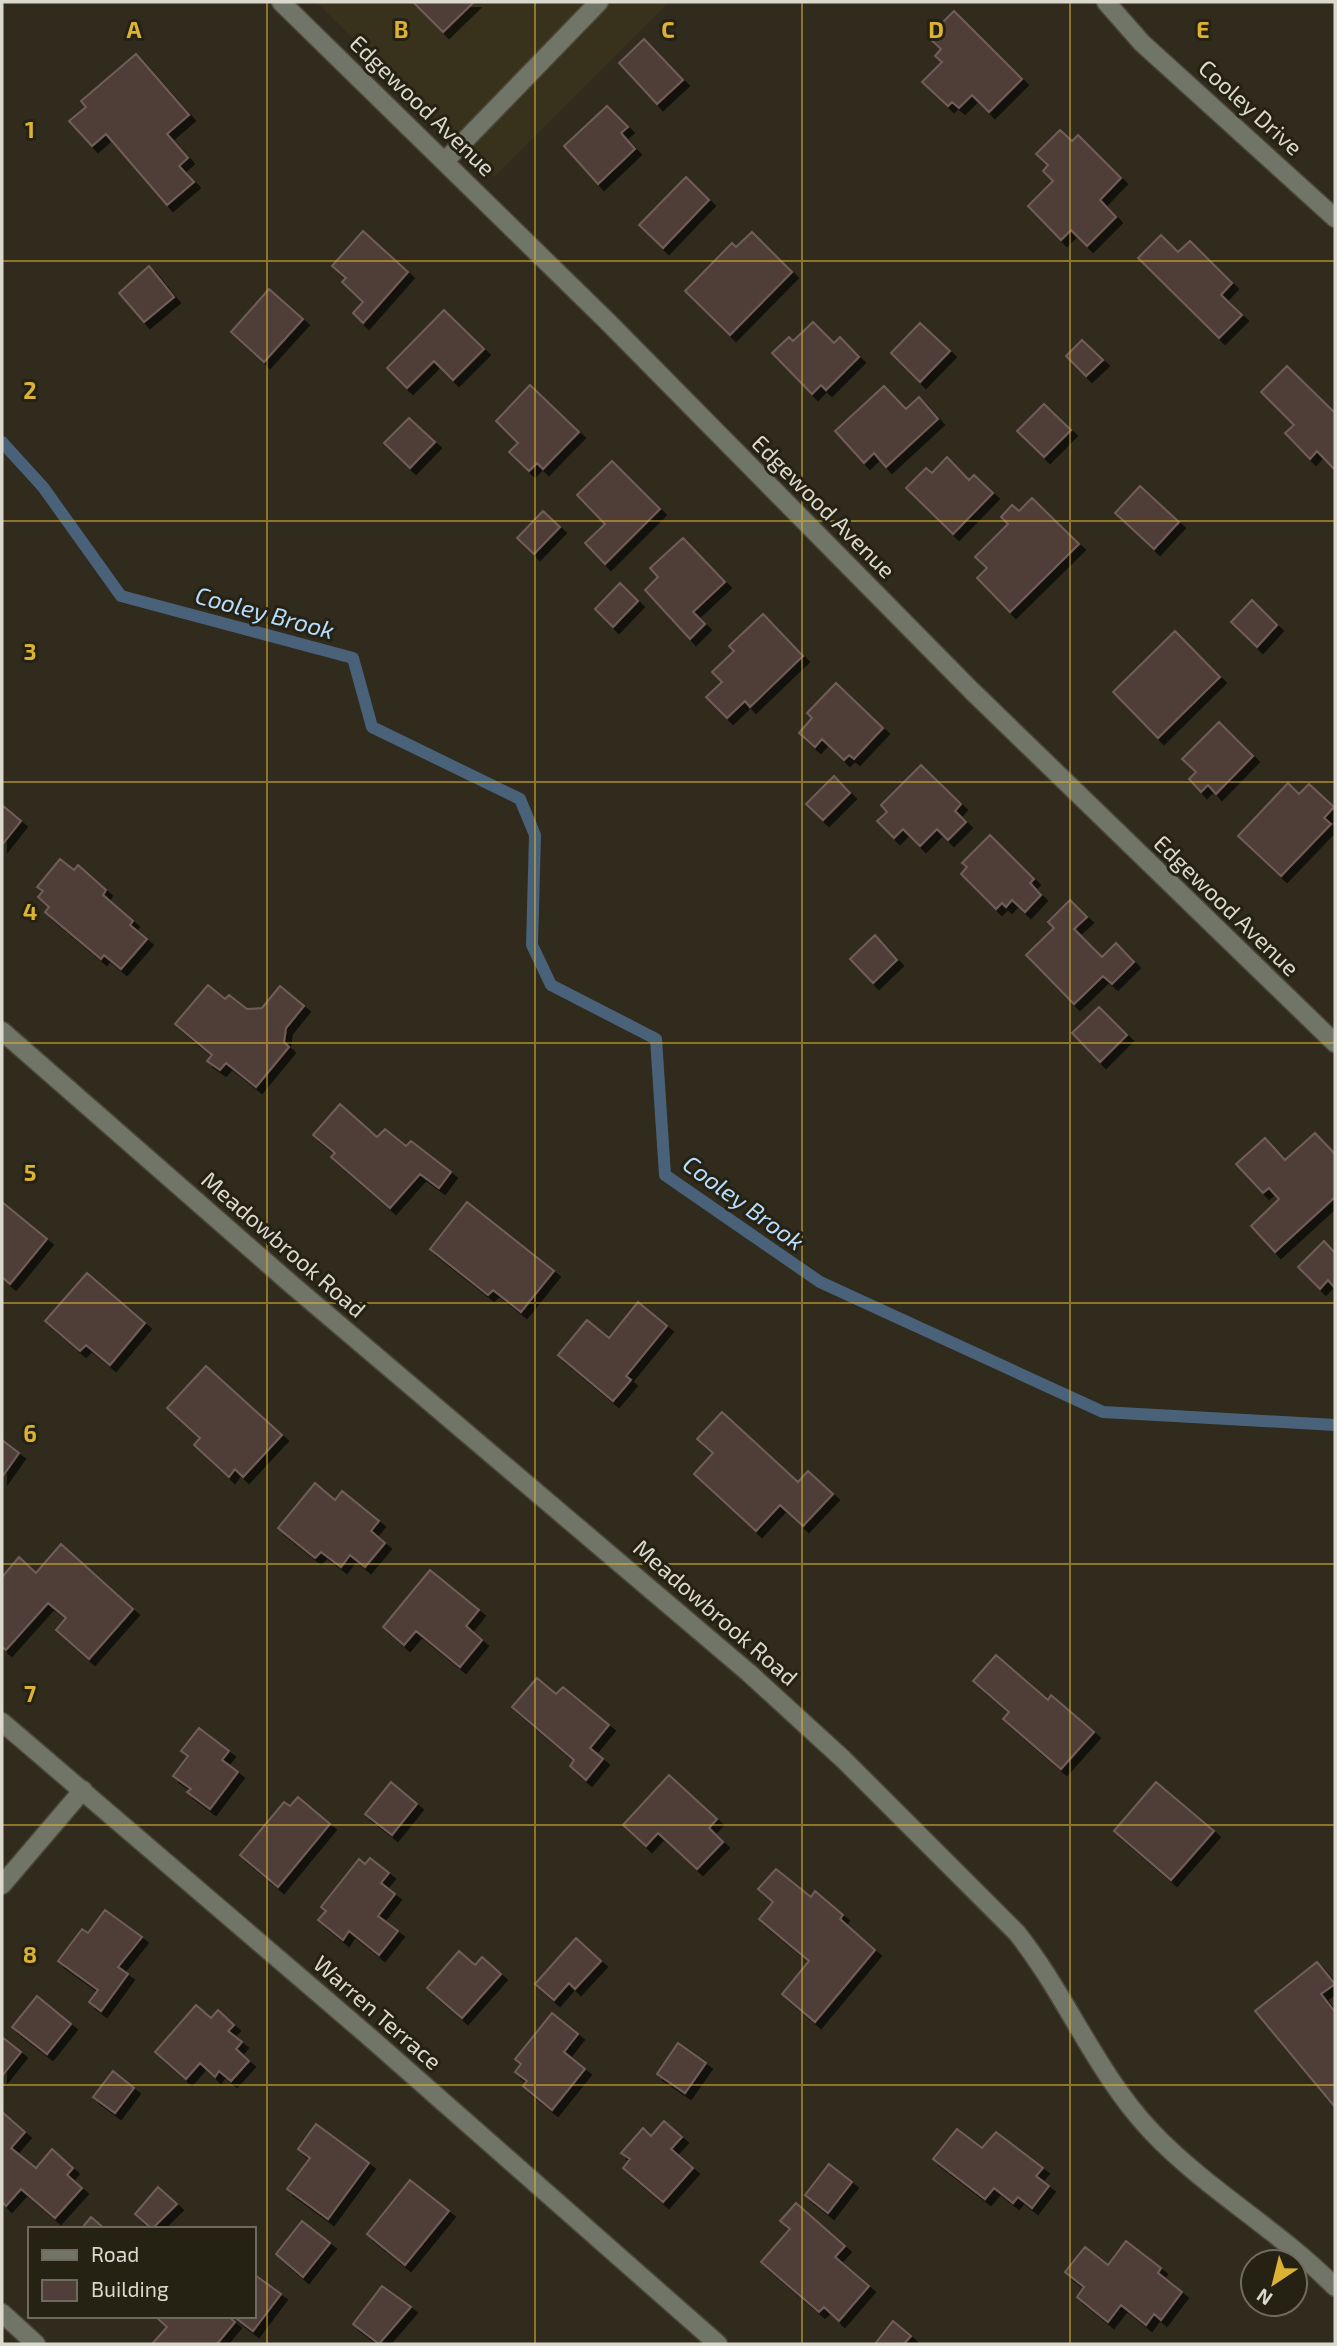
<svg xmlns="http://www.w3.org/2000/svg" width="1337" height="2346" font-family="'Exo 2',sans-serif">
<defs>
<filter id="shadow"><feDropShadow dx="6" dy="6" stdDeviation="0" flood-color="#0009"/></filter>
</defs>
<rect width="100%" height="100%" fill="#302b1c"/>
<path fill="#38311b" d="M 316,2 L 669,2 L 494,177 Z"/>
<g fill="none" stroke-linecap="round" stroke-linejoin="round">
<path stroke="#496279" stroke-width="12" d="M 2,442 L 43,487 L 121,596 L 353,658 L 372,727 L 520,799 L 535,835 L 532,945 L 551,985 L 656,1039 L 665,1175 L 820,1282 L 1103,1412 L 1335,1425"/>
</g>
<path fill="#4f3e39" stroke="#715d59" stroke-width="2" filter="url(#shadow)" d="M 413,2 L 474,2 L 443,32 Z
M 954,11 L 1022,79 L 989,112 L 972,95 L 959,108 L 952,102 L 948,106 L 922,82 L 942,62 L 935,56 L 941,49 L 928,37 Z
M 644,39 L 683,80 L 657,104 L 619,63 Z
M 136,54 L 189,115 L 167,134 L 188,158 L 179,166 L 194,182 L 167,205 L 106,134 L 92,146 L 69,121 L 86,107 L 81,101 Z
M 607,106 L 628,127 L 621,133 L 635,149 L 598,184 L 564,146 Z
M 1060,130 L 1072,141 L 1078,135 L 1121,178 L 1100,200 L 1116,217 L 1087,246 L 1071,230 L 1061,240 L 1028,206 L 1053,181 L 1043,171 L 1048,165 L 1036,154 Z
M 686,177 L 709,200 L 663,248 L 639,225 Z
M 363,231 L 408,272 L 363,323 L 353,313 L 363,302 L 342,282 L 346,278 L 332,266 Z
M 752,232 L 792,272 L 730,335 L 685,291 L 732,243 L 736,247 Z
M 1161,235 L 1178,252 L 1190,241 L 1232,283 L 1221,295 L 1242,315 L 1219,338 L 1138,258 Z
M 149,266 L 174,297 L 144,322 L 119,293 Z
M 269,289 L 303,319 L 264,362 L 231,332 Z
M 444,310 L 484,349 L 453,380 L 434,361 L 407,388 L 387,368 Z
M 813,322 L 834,343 L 840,337 L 859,357 L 826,390 L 821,385 L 812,394 L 772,353 L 789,337 L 793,341 Z
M 920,323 L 950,351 L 920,382 L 891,353 Z
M 1082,340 L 1103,360 L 1086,376 L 1066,356 Z
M 1287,366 L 1335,413 L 1335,470 L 1317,451 L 1310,459 L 1285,433 L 1294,425 L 1261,392 Z
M 530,385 L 579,432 L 543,469 L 537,463 L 529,471 L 509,452 L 518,443 L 496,421 Z
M 884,386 L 906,409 L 919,397 L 938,419 L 886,467 L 874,453 L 864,463 L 835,431 Z
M 1044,404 L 1071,430 L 1044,457 L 1017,431 Z
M 409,418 L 435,442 L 410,468 L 384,443 Z
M 947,457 L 969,480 L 974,475 L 993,493 L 953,534 L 906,488 L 926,468 L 932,473 Z
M 612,461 L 660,509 L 605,564 L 585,543 L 605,524 L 577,495 Z
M 1140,486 L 1179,522 L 1154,549 L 1115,513 Z
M 1032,498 L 1079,544 L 1010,612 L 977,578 L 987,568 L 975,557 L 1008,524 L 1001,517 L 1012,505 L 1019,511 Z
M 543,511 L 560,527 L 534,554 L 517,538 Z
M 683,538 L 725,582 L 693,612 L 705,624 L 690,639 L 645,590 L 658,577 L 650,568 Z
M 620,583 L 638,601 L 613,627 L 595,609 Z
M 1252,600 L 1277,625 L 1257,647 L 1231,622 Z
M 763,614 L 803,656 L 750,707 L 745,701 L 727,718 L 706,697 L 722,682 L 712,672 L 734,651 L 729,646 Z
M 1175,631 L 1220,677 L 1158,738 L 1113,692 Z
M 836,683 L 883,728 L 854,759 L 849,755 L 844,760 L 822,739 L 815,747 L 799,733 L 812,718 L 807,713 Z
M 1219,722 L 1253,756 L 1216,794 L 1208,785 L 1201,792 L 1189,779 L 1196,772 L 1182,759 Z
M 921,765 L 961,804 L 955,811 L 966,822 L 948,840 L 937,829 L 920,846 L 903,829 L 894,838 L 877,821 L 887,812 L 881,805 Z
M 834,776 L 850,793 L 823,820 L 806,804 Z
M 1288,783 L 1299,794 L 1309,784 L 1334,807 L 1324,818 L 1331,824 L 1281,876 L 1238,836 Z
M 2,805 L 21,821 L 2,845 Z
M 990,835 L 1034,879 L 1030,883 L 1041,895 L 1025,912 L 1012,900 L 1006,907 L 1002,903 L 996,909 L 961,874 L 967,867 L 962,863 Z
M 60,859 L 74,870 L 78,865 L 106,890 L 103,895 L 133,921 L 130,925 L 147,939 L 121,969 L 104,955 L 101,959 L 45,912 L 49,907 L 38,897 L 43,891 L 37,887 Z
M 1070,900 L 1087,917 L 1074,929 L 1102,957 L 1116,943 L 1134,962 L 1112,984 L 1103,976 L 1074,1004 L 1026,955 L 1054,928 L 1048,922 Z
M 875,935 L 897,960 L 873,983 L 850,959 Z
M 208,985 L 225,999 L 229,995 L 247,1009 L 262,1008 L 280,986 L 304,1006 L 286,1028 L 284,1042 L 289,1047 L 256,1087 L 226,1063 L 220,1070 L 207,1061 L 212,1055 L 175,1024 Z
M 1099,1007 L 1127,1035 L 1100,1062 L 1072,1033 Z
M 340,1104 L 377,1137 L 385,1129 L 406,1146 L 411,1141 L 451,1172 L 439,1188 L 420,1174 L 390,1208 L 331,1157 L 335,1153 L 313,1135 Z
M 1315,1133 L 1335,1154 L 1335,1197 L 1275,1252 L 1251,1226 L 1279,1199 L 1269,1188 L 1263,1193 L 1236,1164 L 1265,1138 L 1285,1160 Z
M 2,1202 L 47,1239 L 10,1284 L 2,1277 Z
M 467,1202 L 554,1271 L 521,1312 L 493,1290 L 488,1295 L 430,1249 Z
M 1324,1241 L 1335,1253 L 1335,1288 L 1328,1280 L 1320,1289 L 1298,1267 Z
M 87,1273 L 145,1323 L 110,1365 L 86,1345 L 80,1351 L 45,1321 Z
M 638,1302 L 667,1326 L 626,1376 L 631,1380 L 613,1401 L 558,1355 L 587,1320 L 609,1338 Z
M 206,1366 L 282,1435 L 243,1477 L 235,1469 L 229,1477 L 194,1445 L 200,1438 L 167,1408 Z
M 722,1412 L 798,1482 L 808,1471 L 833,1494 L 803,1526 L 780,1505 L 756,1531 L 694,1474 L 713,1453 L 697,1439 Z
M 2,1440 L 19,1453 L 2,1477 Z
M 315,1483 L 335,1500 L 342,1491 L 379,1521 L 371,1531 L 385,1543 L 365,1567 L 350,1555 L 341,1567 L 321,1552 L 315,1558 L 278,1528 Z
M 61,1544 L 133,1609 L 89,1659 L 56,1630 L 66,1618 L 48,1603 L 6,1650 L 2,1647 L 2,1577 L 19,1557 L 36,1573 Z
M 430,1570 L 479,1610 L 466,1626 L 482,1640 L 460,1667 L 416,1631 L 404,1645 L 383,1627 Z
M 996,1655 L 1048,1700 L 1051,1695 L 1094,1732 L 1061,1769 L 1003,1719 L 1009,1712 L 973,1681 Z
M 537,1678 L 556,1694 L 563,1687 L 609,1725 L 590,1748 L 603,1759 L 586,1780 L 570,1766 L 574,1760 L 512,1707 Z
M 199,1728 L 229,1751 L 222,1760 L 238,1772 L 210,1809 L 187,1792 L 191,1789 L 173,1776 L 188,1756 L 181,1751 Z
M 669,1775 L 717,1819 L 709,1828 L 723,1842 L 697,1869 L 658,1833 L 646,1846 L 623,1825 Z
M 391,1782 L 417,1804 L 392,1835 L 365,1814 Z
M 1156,1782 L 1214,1831 L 1171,1880 L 1114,1831 Z
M 298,1797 L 330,1824 L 278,1887 L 240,1855 L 284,1802 L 290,1806 Z
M 370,1858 L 389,1873 L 381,1883 L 395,1894 L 378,1916 L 398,1931 L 379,1955 L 349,1931 L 343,1940 L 318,1920 L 326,1911 L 321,1907 L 359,1859 L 365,1864 Z
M 776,1869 L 811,1897 L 815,1891 L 843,1915 L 840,1919 L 875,1950 L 815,2022 L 782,1994 L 809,1961 L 759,1919 L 773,1902 L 758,1889 Z
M 105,1910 L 142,1937 L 118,1967 L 128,1974 L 101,2011 L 89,2002 L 98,1990 L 58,1961 L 82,1929 L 88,1933 Z
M 576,1938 L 601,1961 L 575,1989 L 569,1983 L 554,2000 L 535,1984 Z
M 459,1951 L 475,1965 L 482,1957 L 501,1974 L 462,2018 L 427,1988 Z
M 1317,1962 L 1335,1984 L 1321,1994 L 1335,2012 L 1335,2107 L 1255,2011 Z
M 37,1996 L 71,2024 L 47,2054 L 12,2027 Z
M 196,2005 L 211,2018 L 218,2010 L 234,2025 L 228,2031 L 242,2042 L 236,2049 L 249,2061 L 231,2081 L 219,2071 L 215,2077 L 200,2063 L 186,2079 L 155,2052 Z
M 552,2013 L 578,2034 L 564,2052 L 585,2069 L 552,2110 L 523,2086 L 527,2081 L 515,2072 L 521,2064 L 515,2059 Z
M 2,2037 L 21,2052 L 2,2076 Z
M 678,2043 L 706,2063 L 685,2093 L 657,2074 Z
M 113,2071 L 134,2088 L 115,2113 L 93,2097 Z
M 2,2112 L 25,2132 L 11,2148 L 36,2168 L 52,2149 L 73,2168 L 67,2175 L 82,2188 L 55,2218 L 21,2189 L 6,2206 L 2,2202 Z
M 664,2121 L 682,2137 L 671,2149 L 693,2168 L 663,2202 L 623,2168 L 630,2159 L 621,2153 L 643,2128 L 651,2136 Z
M 316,2124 L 369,2163 L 328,2219 L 287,2189 L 310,2158 L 298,2149 Z
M 957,2129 L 982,2148 L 996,2132 L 1043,2168 L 1036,2176 L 1049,2186 L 1032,2208 L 1018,2197 L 1013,2203 L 994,2188 L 985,2199 L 933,2159 Z
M 829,2164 L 852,2182 L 828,2213 L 805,2195 Z
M 410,2180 L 449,2211 L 405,2265 L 367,2234 Z
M 158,2187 L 177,2204 L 152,2229 L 135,2214 Z
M 796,2203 L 845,2246 L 835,2257 L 869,2286 L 839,2321 L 824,2307 L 819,2312 L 761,2262 L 790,2229 L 780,2221 Z
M 91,2217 L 105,2229 L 81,2229 Z
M 302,2221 L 330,2243 L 303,2277 L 276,2254 Z
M 1126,2241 L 1161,2268 L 1158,2273 L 1182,2292 L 1161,2320 L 1154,2314 L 1146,2325 L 1121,2305 L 1108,2322 L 1077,2297 L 1084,2287 L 1065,2272 L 1085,2247 L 1108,2265 Z
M 255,2275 L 281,2294 L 253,2331 L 233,2316 L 254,2316 Z
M 382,2286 L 411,2307 L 379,2344 L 353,2324 Z
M 155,2316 L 228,2316 L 235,2322 L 217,2344 L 152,2344 L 167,2327 Z
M 893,2321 L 911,2336 L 904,2344 L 875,2344 Z"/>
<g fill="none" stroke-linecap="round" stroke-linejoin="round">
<defs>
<path id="minor" d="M 281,2 L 609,323 L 972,691 L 1335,1043
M 1106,2 L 1142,43 L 1335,218
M 445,161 L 599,2
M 2,1031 L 291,1284 L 749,1673 L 843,1759 L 1017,1933 C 1067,1996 1096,2073 1152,2132 C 1207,2190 1279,2230 1335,2287
M 2,1722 L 366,2034 L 718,2344
M 2,1885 L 83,1790
M 2,2313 L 36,2344"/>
</defs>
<use href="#minor" stroke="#4b4738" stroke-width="21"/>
<use href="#minor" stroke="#707568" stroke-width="18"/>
</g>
<path fill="none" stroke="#dbb233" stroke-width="2" stroke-opacity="0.55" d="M 267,2 L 267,2344M 535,2 L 535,2344M 802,2 L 802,2344M 1070,2 L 1070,2344M 2,261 L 1335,261M 2,521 L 1335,521M 2,782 L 1335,782M 2,1043 L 1335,1043M 2,1303 L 1335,1303M 2,1564 L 1335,1564M 2,1825 L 1335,1825M 2,2085 L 1335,2085"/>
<g text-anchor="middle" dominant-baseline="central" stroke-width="6" stroke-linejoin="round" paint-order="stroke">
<g font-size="23" fill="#dbd8ce" stroke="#262213">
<text transform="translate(423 105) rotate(44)">Edgewood Avenue</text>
<text transform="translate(1251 107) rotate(42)">Cooley Drive</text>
<text transform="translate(824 506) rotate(45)">Edgewood Avenue</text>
<text transform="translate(1227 905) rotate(44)">Edgewood Avenue</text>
<text transform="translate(284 1244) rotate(41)">Meadowbrook Road</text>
<text transform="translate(716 1612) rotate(41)">Meadowbrook Road</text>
<text transform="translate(378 2012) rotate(41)">Warren Terrace</text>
</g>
<g font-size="24" font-style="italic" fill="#b6dcfe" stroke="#262213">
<text transform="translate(265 612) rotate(15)">Cooley Brook</text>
<text transform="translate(744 1202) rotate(36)">Cooley Brook</text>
</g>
</g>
<g font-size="23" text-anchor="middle" font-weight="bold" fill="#dbb233" stroke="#262213" stroke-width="6" stroke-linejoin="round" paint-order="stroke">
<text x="134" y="38">A</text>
<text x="401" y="38">B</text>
<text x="668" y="38">C</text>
<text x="936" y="38">D</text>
<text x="1203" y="38">E</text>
<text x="30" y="138">1</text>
<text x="30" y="399">2</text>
<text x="30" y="660">3</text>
<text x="30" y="920">4</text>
<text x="30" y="1181">5</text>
<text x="30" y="1442">6</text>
<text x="30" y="1702">7</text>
<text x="30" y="1963">8</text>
</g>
<rect width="1337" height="2346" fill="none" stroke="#dbd8ce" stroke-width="7"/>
<rect x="28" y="2227" width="228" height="91" fill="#262213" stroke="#6e6b5e" stroke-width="2"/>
<rect x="42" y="2250" width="35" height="10" fill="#707568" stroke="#6e6b5e" stroke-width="2"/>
<text x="91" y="2262" font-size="21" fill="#dbd8ce">Road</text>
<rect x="42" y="2280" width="35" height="21" fill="#4f3e39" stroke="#6e6b5e" stroke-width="2"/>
<text x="91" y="2297" font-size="21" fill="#dbd8ce">Building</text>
<g transform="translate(1274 2283) rotate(215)"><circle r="33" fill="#262213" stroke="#6e6b5e" stroke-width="2"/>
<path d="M0-5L12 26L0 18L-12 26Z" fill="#dbb233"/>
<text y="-10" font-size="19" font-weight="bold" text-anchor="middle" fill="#dbd8ce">N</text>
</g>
</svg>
